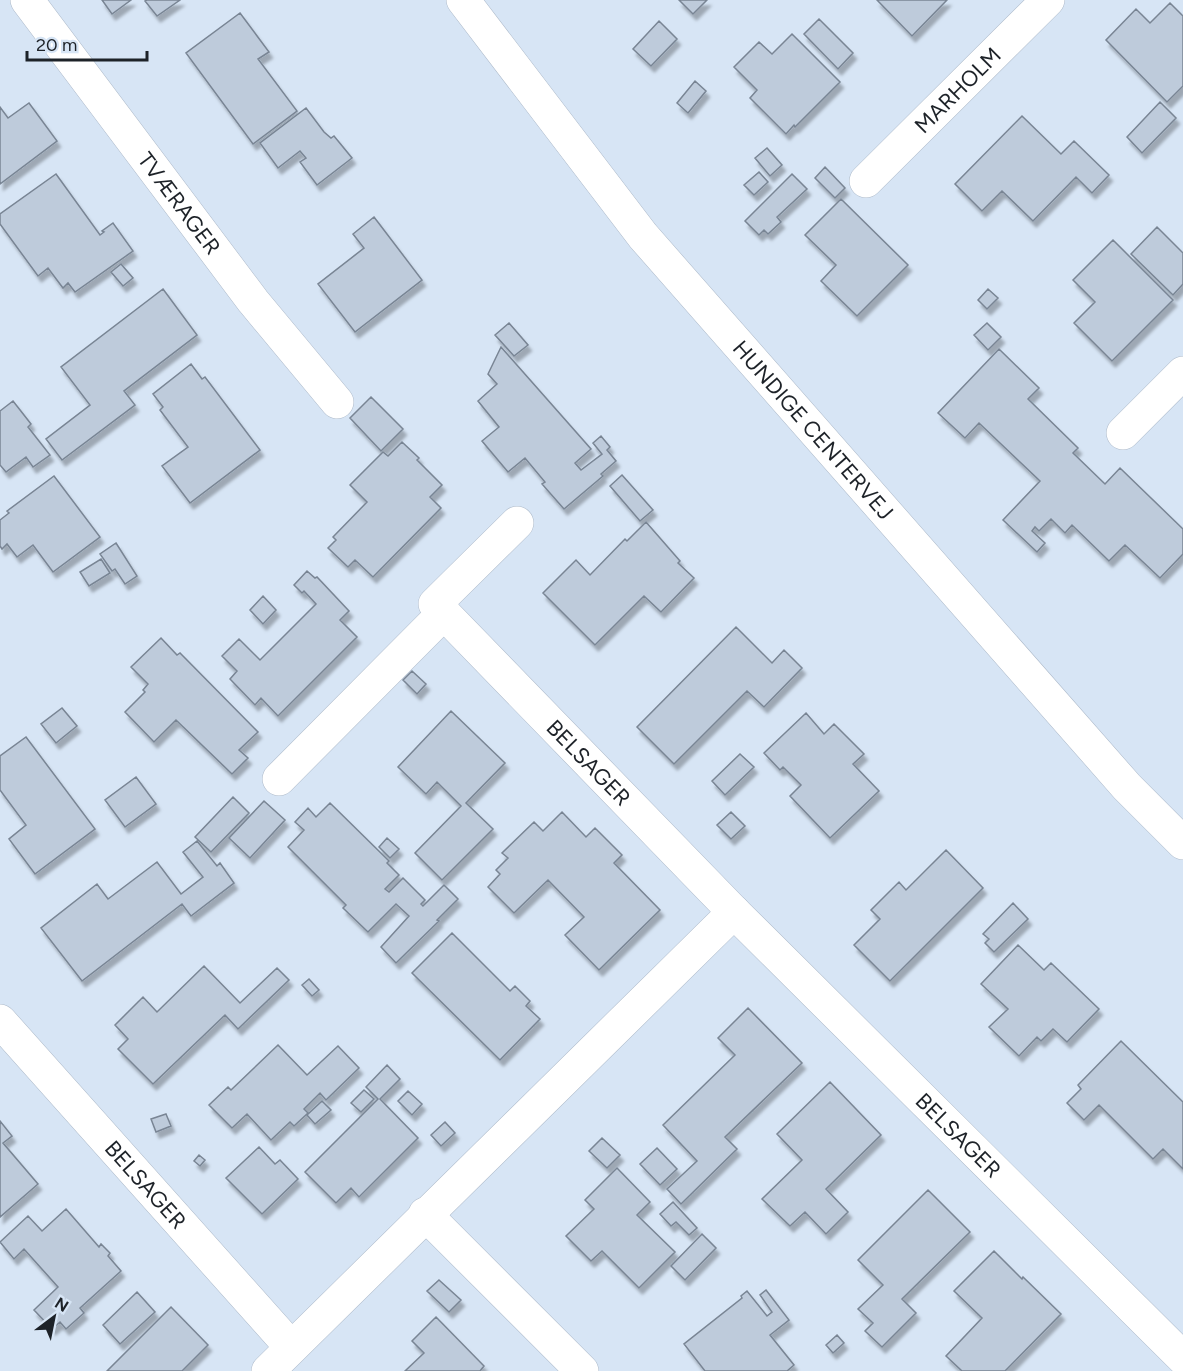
<svg xmlns="http://www.w3.org/2000/svg" width="1183" height="1371" font-family="Figtree,sans-serif">
<defs>
<filter id="shadow"><feDropShadow dx="3.5" dy="6" stdDeviation="1.5" flood-color="#0004"/></filter>
</defs>
<rect width="100%" height="100%" fill="#d7e5f5"/>
<path fill="#becbdb" stroke="#798594" stroke-width="1.5" filter="url(#shadow)" d="M 102,0 L 131,0 L 112,14 Z
M 147,0 L 180,0 L 157,16 L 145,1 Z
M 679,0 L 707,0 L 693,14 Z
M 877,0 L 947,0 L 912,36 Z
M 1170,3 L 1183,16 L 1183,86 L 1167,102 L 1106,40 L 1136,9 L 1150,23 Z
M 240,13 L 269,52 L 258,59 L 297,111 L 253,144 L 186,53 Z
M 819,19 L 853,53 L 838,69 L 804,34 Z
M 659,21 L 677,39 L 651,66 L 633,49 Z
M 792,34 L 840,82 L 795,127 L 794,125 L 786,134 L 750,98 L 757,90 L 734,67 L 759,42 L 772,54 Z
M 695,81 L 706,91 L 688,113 L 677,103 Z
M 1160,102 L 1176,118 L 1142,153 L 1127,137 Z
M 29,103 L 57,141 L 0,184 L 0,107 L 8,118 Z
M 306,108 L 324,132 L 331,138 L 334,136 L 352,158 L 317,185 L 300,162 L 306,158 L 300,151 L 278,168 L 260,143 Z
M 1022,116 L 1061,154 L 1074,141 L 1109,175 L 1092,193 L 1076,177 L 1033,221 L 1002,191 L 982,211 L 955,184 Z
M 767,148 L 782,165 L 770,176 L 755,158 Z
M 825,167 L 845,188 L 835,198 L 815,178 Z
M 759,172 L 768,182 L 754,195 L 744,185 Z
M 56,174 L 100,235 L 104,232 L 102,231 L 113,223 L 133,251 L 75,292 L 68,283 L 63,288 L 48,268 L 38,276 L 0,224 L 0,214 Z
M 792,174 L 807,189 L 777,217 L 781,222 L 768,234 L 764,230 L 759,235 L 745,221 Z
M 841,199 L 908,265 L 857,316 L 821,281 L 836,265 L 805,235 Z
M 374,217 L 422,280 L 355,332 L 318,284 L 364,248 L 353,234 Z
M 1157,227 L 1183,253 L 1183,284 L 1173,295 L 1131,254 Z
M 1113,240 L 1173,300 L 1112,361 L 1074,323 L 1095,302 L 1073,280 Z
M 121,264 L 133,278 L 123,286 L 111,272 Z
M 163,289 L 197,335 L 124,391 L 135,405 L 62,460 L 46,439 L 90,405 L 61,367 Z
M 988,289 L 998,298 L 987,309 L 978,300 Z
M 509,323 L 528,345 L 514,356 L 495,335 Z
M 987,323 L 1001,337 L 988,350 L 974,335 Z
M 501,347 L 591,449 L 575,463 L 581,470 L 602,454 L 593,443 L 601,436 L 610,447 L 607,450 L 616,461 L 601,474 L 603,476 L 564,509 L 542,484 L 545,482 L 525,458 L 508,472 L 482,441 L 499,427 L 478,401 L 497,384 L 488,374 Z
M 999,349 L 1039,388 L 1028,399 L 1078,448 L 1073,453 L 1105,484 L 1120,468 L 1183,529 L 1183,554 L 1160,578 L 1125,545 L 1109,561 L 1072,525 L 1065,533 L 1051,519 L 1039,531 L 1035,527 L 1032,531 L 1045,543 L 1037,552 L 1003,520 L 1040,481 L 979,423 L 965,438 L 938,413 Z
M 191,364 L 202,379 L 205,377 L 260,450 L 190,503 L 162,466 L 188,447 L 160,410 L 163,407 L 153,394 Z
M 371,397 L 403,429 L 381,451 L 350,418 Z
M 13,401 L 31,424 L 28,427 L 50,455 L 33,467 L 26,457 L 6,472 L 0,465 L 0,411 Z
M 402,442 L 419,458 L 417,460 L 442,485 L 430,497 L 441,508 L 373,577 L 355,560 L 348,567 L 328,548 L 336,540 L 333,537 L 367,502 L 350,485 L 383,452 L 388,456 Z
M 622,475 L 653,510 L 640,521 L 610,486 Z
M 54,476 L 100,537 L 53,572 L 33,545 L 17,557 L 7,544 L 2,549 L 0,546 L 0,520 L 9,513 L 7,511 Z
M 646,522 L 680,561 L 678,563 L 694,578 L 661,612 L 644,596 L 595,645 L 543,593 L 576,560 L 590,575 L 625,539 L 627,541 Z
M 116,543 L 137,576 L 125,584 L 115,569 L 112,571 L 100,554 Z
M 101,559 L 110,573 L 89,586 L 80,572 Z
M 307,571 L 315,578 L 317,577 L 349,611 L 340,620 L 357,637 L 278,716 L 261,698 L 255,705 L 230,679 L 237,671 L 222,656 L 239,639 L 260,660 L 316,604 L 304,591 L 302,593 L 294,585 Z
M 263,596 L 276,610 L 263,624 L 250,610 Z
M 736,627 L 772,663 L 784,650 L 802,668 L 764,707 L 747,691 L 674,764 L 637,727 Z
M 161,638 L 177,655 L 180,653 L 258,732 L 239,750 L 248,758 L 232,774 L 176,720 L 154,742 L 125,712 L 145,692 L 143,690 L 148,684 L 131,667 Z
M 412,671 L 426,684 L 417,694 L 403,680 Z
M 62,708 L 77,726 L 56,743 L 41,724 Z
M 451,711 L 505,763 L 466,803 L 493,829 L 442,880 L 415,853 L 461,806 L 437,782 L 426,794 L 398,767 Z
M 806,713 L 824,734 L 834,724 L 864,754 L 853,764 L 879,791 L 830,838 L 790,796 L 801,785 L 783,767 L 780,770 L 764,753 Z
M 26,737 L 95,829 L 35,874 L 9,839 L 26,825 L 0,790 L 0,756 Z
M 740,754 L 754,767 L 725,795 L 712,781 Z
M 136,777 L 156,804 L 125,827 L 105,800 Z
M 233,797 L 249,813 L 211,852 L 195,837 Z
M 264,801 L 285,820 L 250,858 L 229,838 Z
M 330,803 L 389,861 L 387,863 L 399,875 L 385,889 L 389,892 L 403,878 L 425,900 L 421,904 L 423,906 L 444,885 L 458,899 L 437,920 L 439,921 L 396,963 L 381,947 L 409,916 L 396,904 L 368,932 L 343,908 L 346,905 L 288,847 L 304,830 L 295,822 L 308,808 L 316,817 Z
M 562,812 L 586,837 L 595,828 L 622,855 L 614,863 L 660,910 L 599,970 L 565,935 L 584,917 L 548,880 L 514,913 L 488,887 L 500,874 L 496,870 L 508,858 L 502,853 L 534,822 L 543,831 Z
M 731,812 L 745,826 L 731,839 L 717,825 Z
M 387,838 L 399,849 L 390,858 L 379,847 Z
M 197,841 L 217,866 L 220,863 L 234,883 L 191,916 L 182,904 L 82,981 L 41,928 L 97,884 L 108,899 L 157,862 L 181,894 L 203,877 L 183,852 Z
M 946,850 L 983,888 L 890,981 L 854,945 L 880,919 L 871,910 L 899,882 L 906,890 Z
M 1013,903 L 1028,919 L 994,952 L 985,943 L 989,939 L 983,934 Z
M 452,933 L 510,991 L 515,986 L 530,1001 L 526,1006 L 540,1019 L 500,1060 L 412,973 Z
M 1018,945 L 1044,970 L 1051,963 L 1099,1009 L 1067,1042 L 1053,1029 L 1041,1041 L 1037,1037 L 1019,1056 L 989,1027 L 1008,1009 L 981,984 Z
M 204,966 L 240,1003 L 277,968 L 289,980 L 238,1029 L 225,1015 L 153,1084 L 118,1049 L 128,1039 L 115,1025 L 143,997 L 157,1012 Z
M 309,979 L 319,990 L 312,996 L 302,985 Z
M 748,1008 L 802,1063 L 725,1137 L 737,1149 L 681,1204 L 667,1189 L 697,1161 L 663,1125 L 735,1055 L 718,1038 Z
M 1121,1041 L 1183,1102 L 1183,1169 L 1163,1149 L 1153,1159 L 1099,1105 L 1084,1120 L 1067,1103 L 1081,1089 L 1078,1085 Z
M 278,1045 L 307,1075 L 338,1046 L 359,1068 L 326,1100 L 320,1093 L 304,1109 L 308,1113 L 294,1126 L 290,1122 L 271,1140 L 247,1114 L 232,1128 L 209,1105 L 228,1087 L 231,1090 Z
M 387,1065 L 400,1079 L 380,1099 L 418,1138 L 359,1197 L 351,1188 L 336,1203 L 305,1172 L 378,1099 L 366,1087 Z
M 830,1082 L 881,1135 L 826,1189 L 848,1212 L 826,1234 L 805,1212 L 790,1226 L 762,1199 L 802,1160 L 777,1134 Z
M 364,1090 L 374,1099 L 361,1112 L 351,1103 Z
M 408,1091 L 422,1104 L 412,1115 L 398,1101 Z
M 322,1101 L 331,1110 L 315,1124 L 307,1115 Z
M 166,1114 L 171,1126 L 156,1132 L 151,1119 Z
M 0,1121 L 12,1136 L 3,1143 L 38,1184 L 0,1217 Z
M 445,1122 L 455,1133 L 441,1146 L 431,1135 Z
M 602,1138 L 620,1155 L 607,1168 L 589,1151 Z
M 259,1147 L 275,1164 L 280,1160 L 298,1179 L 262,1214 L 226,1178 Z
M 657,1148 L 677,1169 L 660,1185 L 640,1164 Z
M 199,1155 L 205,1160 L 200,1166 L 194,1161 Z
M 617,1168 L 650,1202 L 637,1215 L 675,1252 L 639,1288 L 602,1251 L 591,1261 L 566,1236 L 594,1209 L 585,1200 Z
M 928,1190 L 970,1232 L 902,1299 L 916,1313 L 882,1347 L 865,1331 L 873,1323 L 858,1309 L 883,1285 L 858,1260 Z
M 673,1202 L 697,1228 L 689,1235 L 676,1222 L 671,1226 L 660,1214 Z
M 66,1209 L 99,1247 L 101,1244 L 110,1253 L 108,1256 L 121,1271 L 80,1308 L 84,1313 L 66,1329 L 60,1322 L 52,1329 L 34,1310 L 58,1287 L 24,1249 L 14,1259 L 0,1242 L 28,1216 L 42,1231 Z
M 702,1234 L 716,1248 L 685,1280 L 671,1266 Z
M 994,1251 L 1022,1279 L 1023,1277 L 1061,1314 L 1005,1371 L 962,1371 L 946,1356 L 982,1318 L 954,1291 Z
M 439,1280 L 461,1300 L 449,1312 L 427,1291 Z
M 766,1290 L 789,1320 L 770,1335 L 794,1365 L 787,1371 L 705,1371 L 684,1344 L 742,1298 L 741,1296 L 747,1291 L 767,1316 L 772,1312 L 760,1295 Z
M 137,1292 L 155,1312 L 120,1344 L 103,1325 Z
M 171,1307 L 208,1345 L 182,1371 L 107,1371 Z
M 436,1317 L 484,1366 L 480,1371 L 405,1371 L 424,1353 L 412,1341 Z
M 837,1335 L 844,1343 L 833,1353 L 826,1345 Z"/>
<g fill="none" stroke-linecap="round" stroke-linejoin="round">
<defs>
<g id="minor">
<path id="s1" d="M 27,0 L 253,301 L 337,402"/>
<path id="s2" d="M 866,181 L 1048,0"/>
<path d="M 1123,433 L 1183,373"/>
<path id="s3" d="M 517,523 L 435,604 L 734,912 L 1183,1358"/>
<path d="M 279,779 L 444,613"/>
<path id="s4" d="M 0,1021 L 291,1347"/>
<path d="M 425,1214 L 582,1371"/>
<path d="M 268,1371 L 734,912"/>
</g>
<g id="tertiary">
<path id="s5" d="M 463,0 L 643,236 L 1127,787 L 1183,843"/>
</g>
</defs>
<use href="#minor" stroke="#adbaca" stroke-width="34"/>
<use href="#tertiary" stroke="#adbaca" stroke-width="34"/>
<use href="#minor" stroke="#fff" stroke-width="33"/>
<use href="#tertiary" stroke="#fff" stroke-width="33"/>
</g>
<g text-anchor="middle" dominant-baseline="central" stroke-width="4.5" stroke-linejoin="round" paint-order="stroke">
<g font-size="22" fill="#1d2228" stroke="#d7e5f5">
<text stroke="none"><textPath href="#s2" startOffset="129">MARHOLM</textPath></text>
<text stroke="none"><textPath href="#s1" startOffset="254">TVÆRAGER</textPath></text>
<text stroke="none"><textPath href="#s5" startOffset="555">HUNDIGE CENTERVEJ</textPath></text>
<text stroke="none"><textPath href="#s3" startOffset="336">BELSAGER</textPath></text>
<text stroke="none"><textPath href="#s3" startOffset="861">BELSAGER</textPath></text>
<text stroke="none"><textPath href="#s4" startOffset="219">BELSAGER</textPath></text>
</g>
</g>
<g transform="translate(54 1317) rotate(32)" stroke="#d7e5f5" stroke-width="4.5" paint-order="stroke">
<path d="M0-4.5L10 22L0 15L-10 22Z" fill="#1d2228"/>
<text y="-9" font-size="16" font-weight="bold" text-anchor="middle" fill="#1d2228">N</text>
</g>
<path d="M27 51v9h120v-9" fill="none" stroke="#1d2228" stroke-width="3"/>
<text x="36" y="51" font-size="18" fill="#1d2228" stroke="#d7e5f5" stroke-width="4.5" paint-order="stroke">20 m</text>
</svg>
